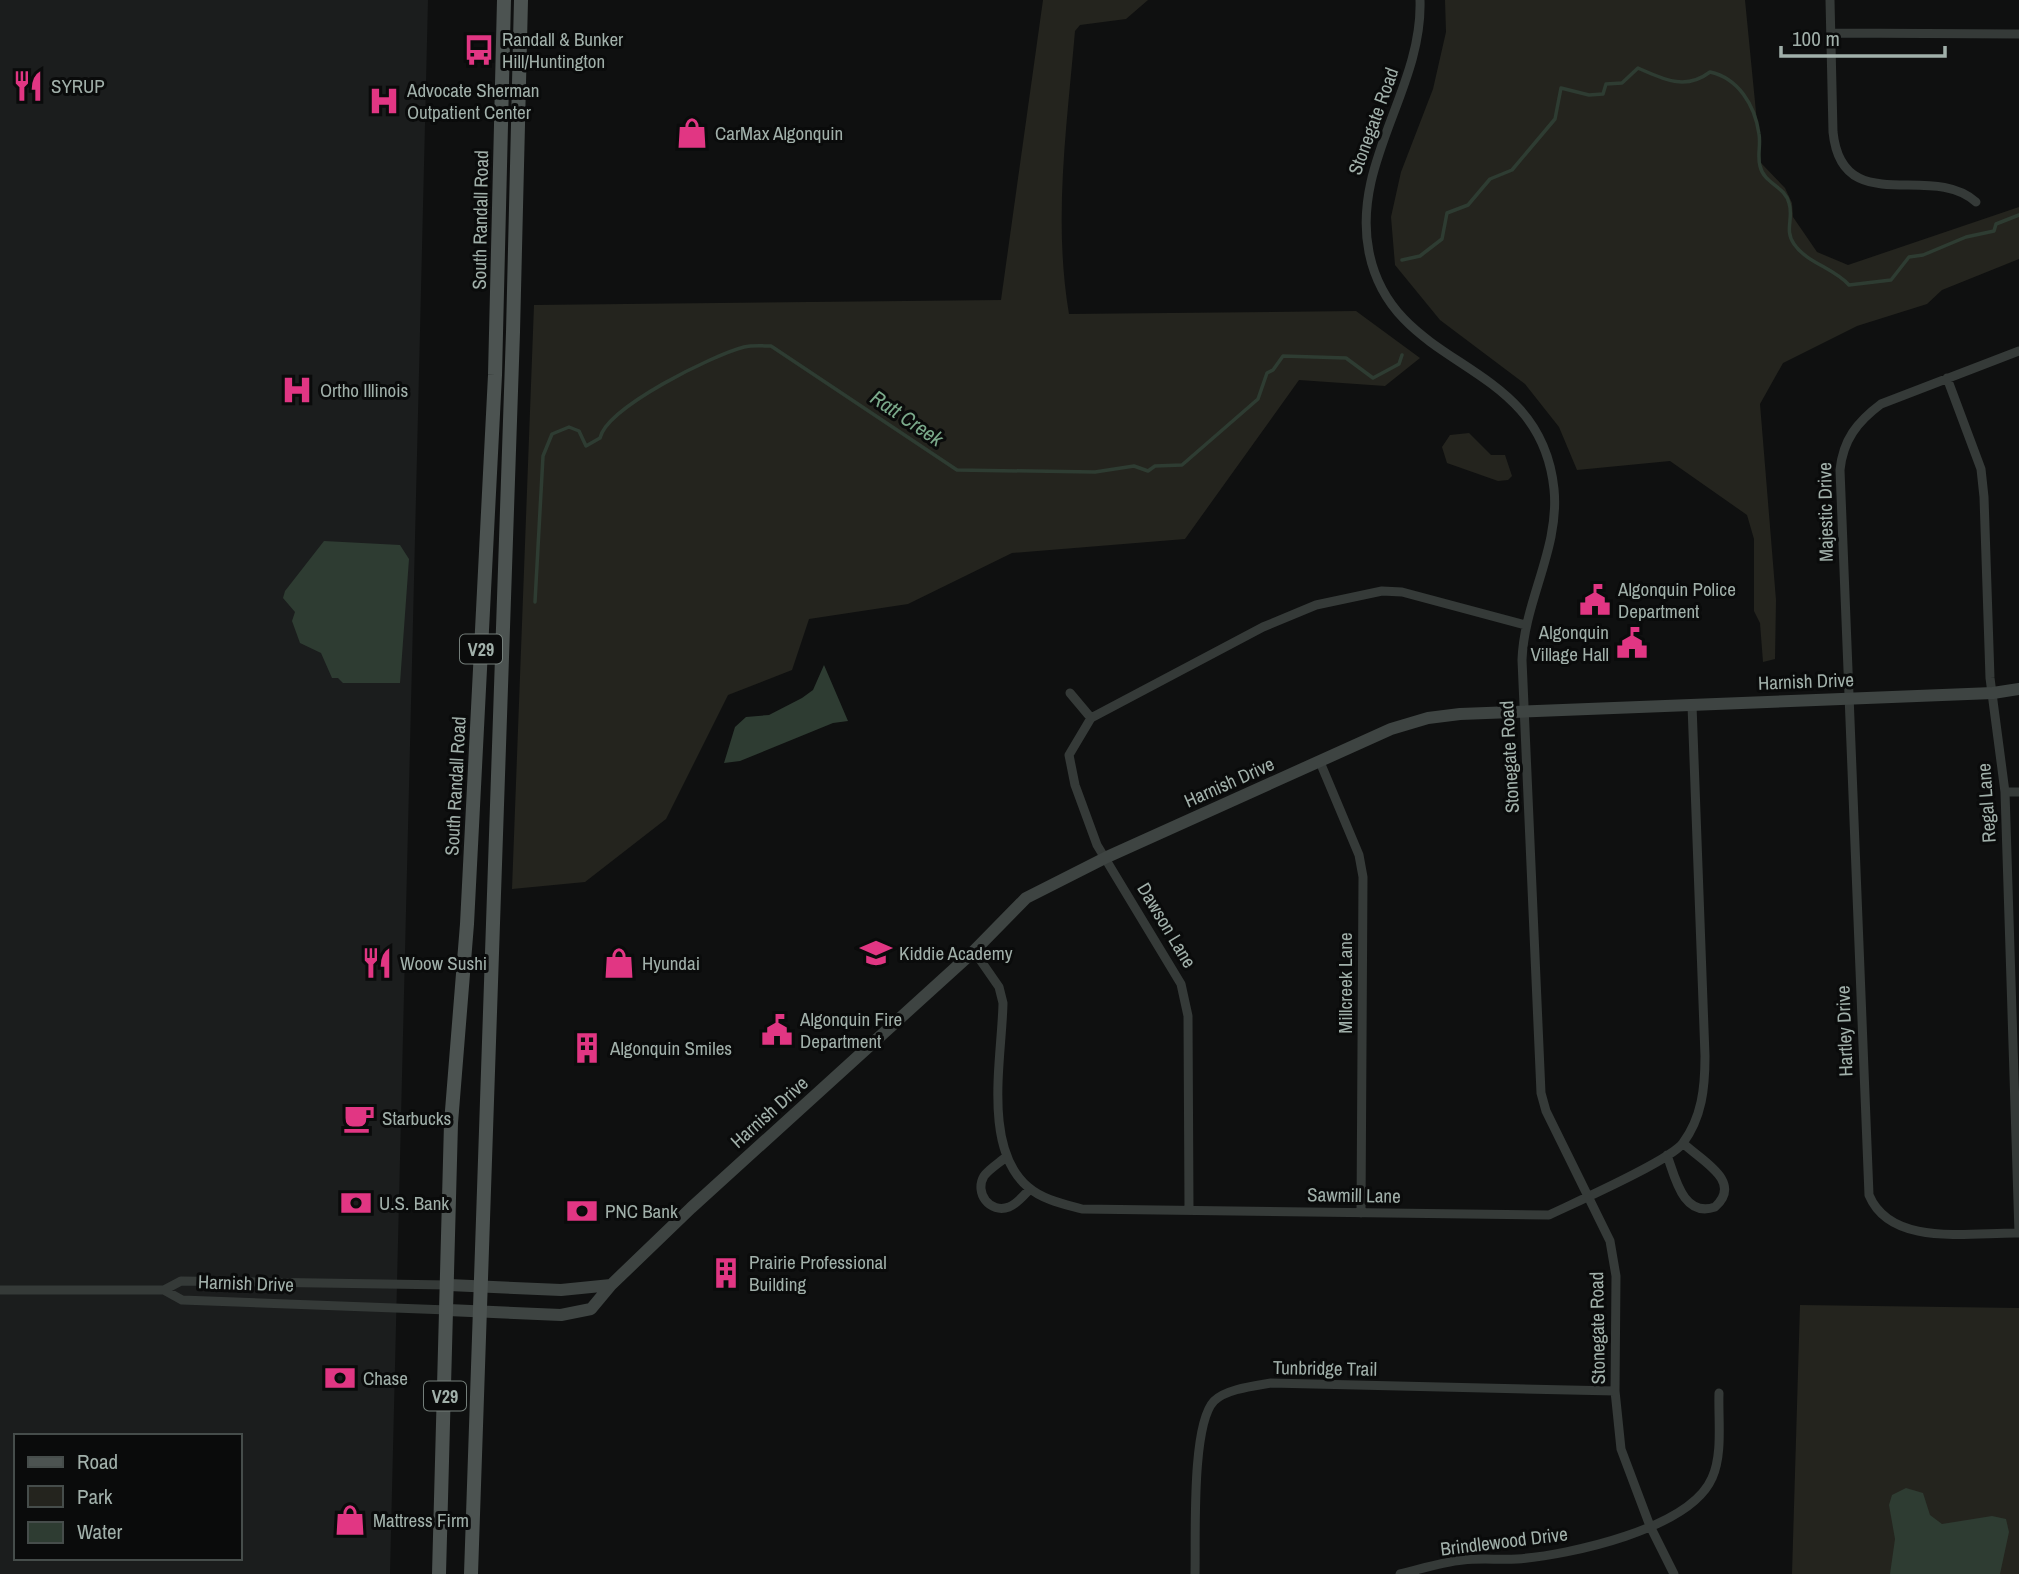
<svg xmlns="http://www.w3.org/2000/svg" width="2019" height="1574" font-family="'Archivo Narrow',sans-serif">
<rect width="100%" height="100%" fill="#0f1010"/>
<path fill="#1b1d1d" fill-rule="evenodd" d="M 0,0 L 428,0 L 390,1574 L 0,1574 ZM 16,1436 L 240,1436 L 240,1558 L 16,1558 Z"/>
<path fill="#24241e" d="M 1043,0 L 1148,0 L 1126,19 L 1080,25 L 1075,31 C 1067,125 1053,220 1069,314 L 1356,311 L 1420,358 L 1385,386 L 1299,380 L 1185,539 L 1012,553 L 908,604 L 809,619 L 792,670 L 728,695 L 666,819 L 585,882 L 512,889 L 534,305 L 1001,300 Z
M 1445,0 L 1745,0 L 1761,163 L 1785,188 L 1792,203 L 1793,217 L 1817,252 L 1848,265 L 2019,207 L 2019,259 L 1942,290 L 1927,304 L 1857,326 L 1783,363 L 1760,404 L 1776,600 L 1775,659 L 1763,662 L 1760,623 L 1754,611 L 1754,539 L 1747,515 L 1670,461 L 1577,470 L 1559,427 L 1525,384 L 1440,320 L 1395,265 L 1391,217 L 1401,172 L 1433,89 L 1446,32 Z
M 1469,433 L 1491,455 L 1505,455 L 1512,476 L 1508,480 L 1498,481 L 1447,463 L 1442,447 L 1450,435 Z
M 1800,1305 L 2019,1308 L 2019,1574 L 1792,1574 Z"/>
<path fill="#2e3c32" d="M 324,541 L 400,545 L 409,559 L 400,683 L 343,683 L 338,678 L 332,678 L 321,653 L 300,643 L 292,621 L 295,612 L 283,598 L 285,591 Z
M 824,665 L 848,721 L 833,723 L 740,761 L 724,763 L 735,727 L 746,717 L 769,715 L 802,698 L 813,690 Z
M 1906,1488 L 1923,1493 L 1930,1515 L 1942,1524 L 1992,1516 L 2006,1519 L 2009,1532 L 2000,1574 L 1890,1574 L 1895,1539 L 1889,1505 L 1892,1495 Z"/>
<g fill="none" stroke-linecap="round" stroke-linejoin="round">
<path stroke="#2e3c32" stroke-width="3.5" d="M 1402,260 L 1420,256 L 1442,239 L 1447,213 L 1468,205 L 1490,179 L 1512,170 L 1555,119 L 1561,88 L 1589,95 L 1603,94 L 1606,84 L 1622,83 L 1638,68 C 1663,79 1685,91 1710,72 C 1738,78 1755,105 1759,134 C 1761,145 1757,156 1760,166 C 1764,184 1785,186 1789,203 C 1794,218 1784,230 1794,244 C 1807,263 1834,268 1849,285 L 1891,280 L 1909,257 L 1923,255 L 1966,237 L 1994,231 L 1996,224 L 2019,215
M 535,602 L 543,456 L 552,434 L 569,427 L 579,431 L 586,446 L 600,438 C 607,407 713,355 744,347 C 753,345 763,346 771,346 L 957,470 L 1095,472 L 1134,466 L 1148,471 L 1155,466 L 1182,465 L 1258,399 L 1267,373 L 1273,370 L 1283,356 L 1346,358 L 1373,378 L 1399,364 L 1402,355"/>
<path stroke="#353a38" stroke-width="9" d="M 1420,0 C 1423,88 1351,163 1369,252 C 1393,373 1540,355 1554,489 C 1560,548 1524,601 1522,660 L 1541,1093 L 1546,1111 L 1610,1241 L 1616,1276 L 1615,1391 L 1621,1449 L 1650,1526 L 1674,1574
M 1830,0 L 1833,132 C 1842,220 1931,161 1976,202
M 1832,33 L 2019,34
M 2019,351 L 1881,404 C 1857,422 1843,440 1840,470 L 1869,1195 C 1891,1248 1971,1232 2019,1233
M 1947,378 L 1981,469 L 1984,497 L 1990,678 L 2005,792 L 2019,1233
M 1070,693 L 1091,718
M 1320,762 L 1359,855 L 1363,877 L 1361,1213
M 2005,792 L 2019,792
M 974,951 L 999,987 L 1003,1003 C 1002,1057 982,1148 1028,1187 C 1043,1200 1064,1204 1082,1209 L 1549,1215 C 1574,1203 1670,1161 1683,1143 C 1702,1117 1705,1088 1705,1056 L 1692,705
M 1667,1155 C 1675,1177 1683,1218 1715,1207 C 1744,1181 1700,1160 1683,1143
M 1006,1157 C 999,1163 989,1169 984,1176 C 974,1193 990,1214 1009,1207 C 1017,1204 1024,1195 1030,1189
M 1189,1210 L 1188,1016 L 1181,984 L 1097,845 L 1075,785 L 1069,755 L 1091,718 L 1263,627 L 1316,605 L 1382,591 L 1402,592 L 1525,625
M 0,1290 L 164,1290 L 182,1300 L 448,1310
M 164,1290 L 181,1281 L 449,1285
M 1195,1574 C 1196,1539 1191,1425 1214,1401 C 1226,1389 1254,1386 1271,1383 L 1615,1391
M 1400,1574 C 1421,1569 1442,1562 1463,1560 C 1481,1558 1499,1560 1517,1559 C 1569,1555 1690,1529 1712,1478 C 1723,1454 1718,1420 1719,1393"/>
<path stroke="#3e4442" stroke-width="12" d="M 449,1285 L 561,1290 L 611,1285
M 448,1310 L 561,1315 L 591,1309 L 611,1285 L 691,1208 L 974,951 L 1026,898 L 1107,857 L 1391,729 L 1428,718 L 1460,714 L 1993,693 L 2019,689"/>
<path stroke="#4c5351" stroke-width="14" d="M 439,1574 L 451,1123 L 467,924 L 495,375 L 504,0
M 471,1574 L 513,332 L 521,0"/>
</g>
<defs>
<symbol id="bus-bare" viewBox="-9 -9 18 18"><path d="M-5-6H5V4H4V6H2V4H-2V6H-4V4H-5ZM-3.5-4V0h7V-4ZM-3.5 1.2v1.5H-2V1.2ZM2 1.2v1.5H3.5V1.2Z" fill="#e13683" stroke="#0a0b0b" stroke-width="2.5" paint-order="stroke"/></symbol>
<symbol id="restaurant-bare" viewBox="-9 -9 18 18"><path d="M-5-6h1v4h1v-4h1v4h1v-4h1v5L-1.5 .5V6h-2V.5L-5-1ZM5-6V6H3V1.5H1.5Q1.5-4 5-6Z" fill="#e13683" stroke="#0a0b0b" stroke-width="2.5" paint-order="stroke"/></symbol>
<symbol id="hospital-bare" viewBox="-9 -9 18 18"><path d="M-5-5h3v3.5h4V-5h3V5h-3V1.5h-4V5h-3Z" fill="#e13683" stroke="#0a0b0b" stroke-width="2.5" paint-order="stroke"/></symbol>
<symbol id="shop-bare" viewBox="-9 -9 18 18"><path d="M-5-2.5h2.3a2.7 3.5 0 0 1 5.4 0H5L5.5 6h-11ZM-1.5-2.5h3a1.5 2.3 0 0 0-3 0Z" fill="#e13683" stroke="#0a0b0b" stroke-width="2.5" paint-order="stroke"/></symbol>
<symbol id="civic-bare" viewBox="-9 -9 18 18"><path d="M-.6-6.5H3V-4.5H.6V-3L4-1V1h2V6H-6V1h2V-1L-.6-3ZM-1.2 2.5V6h2.4V2.5Z" fill="#e13683" stroke="#0a0b0b" stroke-width="2.5" paint-order="stroke"/></symbol>
<symbol id="school-bare" viewBox="-9 -9 18 18"><path d="M0-5L7-2L0 1L-7-2ZM-4 1L0 2.5L4 1V4Q0 6-4 4Z" fill="#e13683" stroke="#0a0b0b" stroke-width="2.5" paint-order="stroke"/></symbol>
<symbol id="building-bare" viewBox="-9 -9 18 18"><path d="M-4-6H4V6H1V3H-1V6H-4ZM-2.5-4.3h1.7v1.8h-1.7ZM.8-4.3h1.7v1.8H.8ZM-2.5-1h1.7V.8h-1.7ZM.8-1h1.7V.8H.8Z" fill="#e13683" stroke="#0a0b0b" stroke-width="2.5" paint-order="stroke"/></symbol>
<symbol id="cafe-bare" viewBox="-9 -9 18 18"><path d="M-5.5-4.5H6V0H3Q3 3.5 0 3.5H-2.5Q-5.5 3.5-5.5 0ZM3-3.2v2h1.7v-2ZM-6 4.5H4V6H-6Z" fill="#e13683" stroke="#0a0b0b" stroke-width="2.5" paint-order="stroke"/></symbol>
<symbol id="bank-bare" viewBox="-9 -9 18 18"><path d="M-6-4H6V4H-6ZM0-2.3a2.3 2.3 0 1 0 0 4.6a2.3 2.3 0 1 0 0-4.6Z" fill="#e13683" stroke="#0a0b0b" stroke-width="2.5" paint-order="stroke"/></symbol>
</defs>
<g fill-rule="evenodd">
<use href="#bus-bare" x="457" y="28" width="44" height="44"/>
<use href="#restaurant-bare" x="6" y="64" width="44" height="44"/>
<use href="#hospital-bare" x="362" y="79" width="44" height="44"/>
<use href="#shop-bare" x="670" y="111" width="44" height="44"/>
<use href="#hospital-bare" x="275" y="368" width="44" height="44"/>
<use href="#civic-bare" x="1573" y="578" width="44" height="44"/>
<use href="#civic-bare" x="1610" y="621" width="44" height="44"/>
<use href="#school-bare" x="854" y="931" width="44" height="44"/>
<use href="#restaurant-bare" x="355" y="941" width="44" height="44"/>
<use href="#shop-bare" x="597" y="941" width="44" height="44"/>
<use href="#civic-bare" x="755" y="1008" width="44" height="44"/>
<use href="#building-bare" x="565" y="1026" width="44" height="44"/>
<use href="#cafe-bare" x="337" y="1096" width="44" height="44"/>
<use href="#bank-bare" x="334" y="1181" width="44" height="44"/>
<use href="#bank-bare" x="560" y="1189" width="44" height="44"/>
<use href="#building-bare" x="704" y="1251" width="44" height="44"/>
<use href="#bank-bare" x="318" y="1356" width="44" height="44"/>
<use href="#shop-bare" x="328" y="1498" width="44" height="44"/>
</g>
<g text-anchor="middle" dominant-baseline="central" stroke-width="6" stroke-linejoin="round" paint-order="stroke">
<g fill="#0a0b0b" stroke="#747e7a" stroke-width="2">
<rect x="460" y="634.5" width="42" height="29" rx="5"/>
<rect x="424" y="1381.5" width="42" height="29" rx="5"/>
</g>
<g font-size="18" font-weight="bold" fill="#a1b0aa">
<text x="481" y="649">V29</text>
<text x="445" y="1396">V29</text>
</g>
<g font-size="19" fill="#a1b0aa" stroke="#0a0b0b" text-anchor="start">
<text x="502" y="39">Randall &amp; Bunker<tspan x="502" dy="22">Hill/Huntington</tspan></text>
<text x="51" y="86">SYRUP</text>
<text x="407" y="90">Advocate Sherman<tspan x="407" dy="22">Outpatient Center</tspan></text>
<text x="715" y="133">CarMax Algonquin</text>
<text x="320" y="390">Ortho Illinois</text>
<text x="1618" y="589">Algonquin Police<tspan x="1618" dy="22">Department</tspan></text>
<text x="1609" y="632" text-anchor="end">Algonquin<tspan x="1609" dy="22">Village Hall</tspan></text>
<text x="899" y="953">Kiddie Academy</text>
<text x="400" y="963">Woow Sushi</text>
<text x="642" y="963">Hyundai</text>
<text x="800" y="1019">Algonquin Fire<tspan x="800" dy="22">Department</tspan></text>
<text x="610" y="1048">Algonquin Smiles</text>
<text x="382" y="1118">Starbucks</text>
<text x="379" y="1203">U.S. Bank</text>
<text x="605" y="1211">PNC Bank</text>
<text x="749" y="1262">Prairie Professional<tspan x="749" dy="22">Building</tspan></text>
<text x="363" y="1378">Chase</text>
<text x="373" y="1520">Mattress Firm</text>
</g>
<g font-size="19" fill="#a1b0aa" stroke="#0a0b0b">
<text transform="translate(1373 121) rotate(-70)">Stonegate Road</text>
<text transform="translate(480 220) rotate(-89)">South Randall Road</text>
<text transform="translate(1825 512) rotate(-91)">Majestic Drive</text>
<text transform="translate(1806 681) rotate(-2)">Harnish Drive</text>
<text transform="translate(1509 757) rotate(-93)">Stonegate Road</text>
<text transform="translate(1229 782) rotate(-24)">Harnish Drive</text>
<text transform="translate(455 786) rotate(-87)">South Randall Road</text>
<text transform="translate(1986 803) rotate(-94)">Regal Lane</text>
<text transform="translate(1167 925) rotate(59)">Dawson Lane</text>
<text transform="translate(1345 983) rotate(-90)">Millcreek Lane</text>
<text transform="translate(1844 1031) rotate(-92)">Hartley Drive</text>
<text transform="translate(769 1112) rotate(-42)">Harnish Drive</text>
<text transform="translate(1354 1195) rotate(1)">Sawmill Lane</text>
<text transform="translate(246 1283) rotate(2)">Harnish Drive</text>
<text transform="translate(1597 1328) rotate(-91)">Stonegate Road</text>
<text transform="translate(1325 1368) rotate(1)">Tunbridge Trail</text>
<text transform="translate(1504 1541) rotate(-7)">Brindlewood Drive</text>
</g>
<g font-size="21" font-style="italic" fill="#7aa98a" stroke="#0a0b0b">
<text transform="translate(907 418) rotate(34)">Ratt Creek</text>
</g>
</g>
<rect x="14" y="1434" width="228" height="126" fill="#0a0b0b" stroke="#464d4b" stroke-width="2"/>
<rect x="28" y="1457" width="35" height="10" fill="#4c5351" stroke="#464d4b" stroke-width="2"/>
<text x="77" y="1469" font-size="21" fill="#a1b0aa">Road</text>
<rect x="28" y="1486" width="35" height="21" fill="#24241e" stroke="#464d4b" stroke-width="2"/>
<text x="77" y="1504" font-size="21" fill="#a1b0aa">Park</text>
<rect x="28" y="1522" width="35" height="21" fill="#2e3c32" stroke="#464d4b" stroke-width="2"/>
<text x="77" y="1539" font-size="21" fill="#a1b0aa">Water</text>
<path d="M1781 46v10h164v-10" fill="none" stroke="#a1b0aa" stroke-width="3.5"/>
<text x="1792" y="46" font-size="21" fill="#a1b0aa" stroke="#0a0b0b" stroke-width="5" paint-order="stroke">100 m</text>
</svg>
